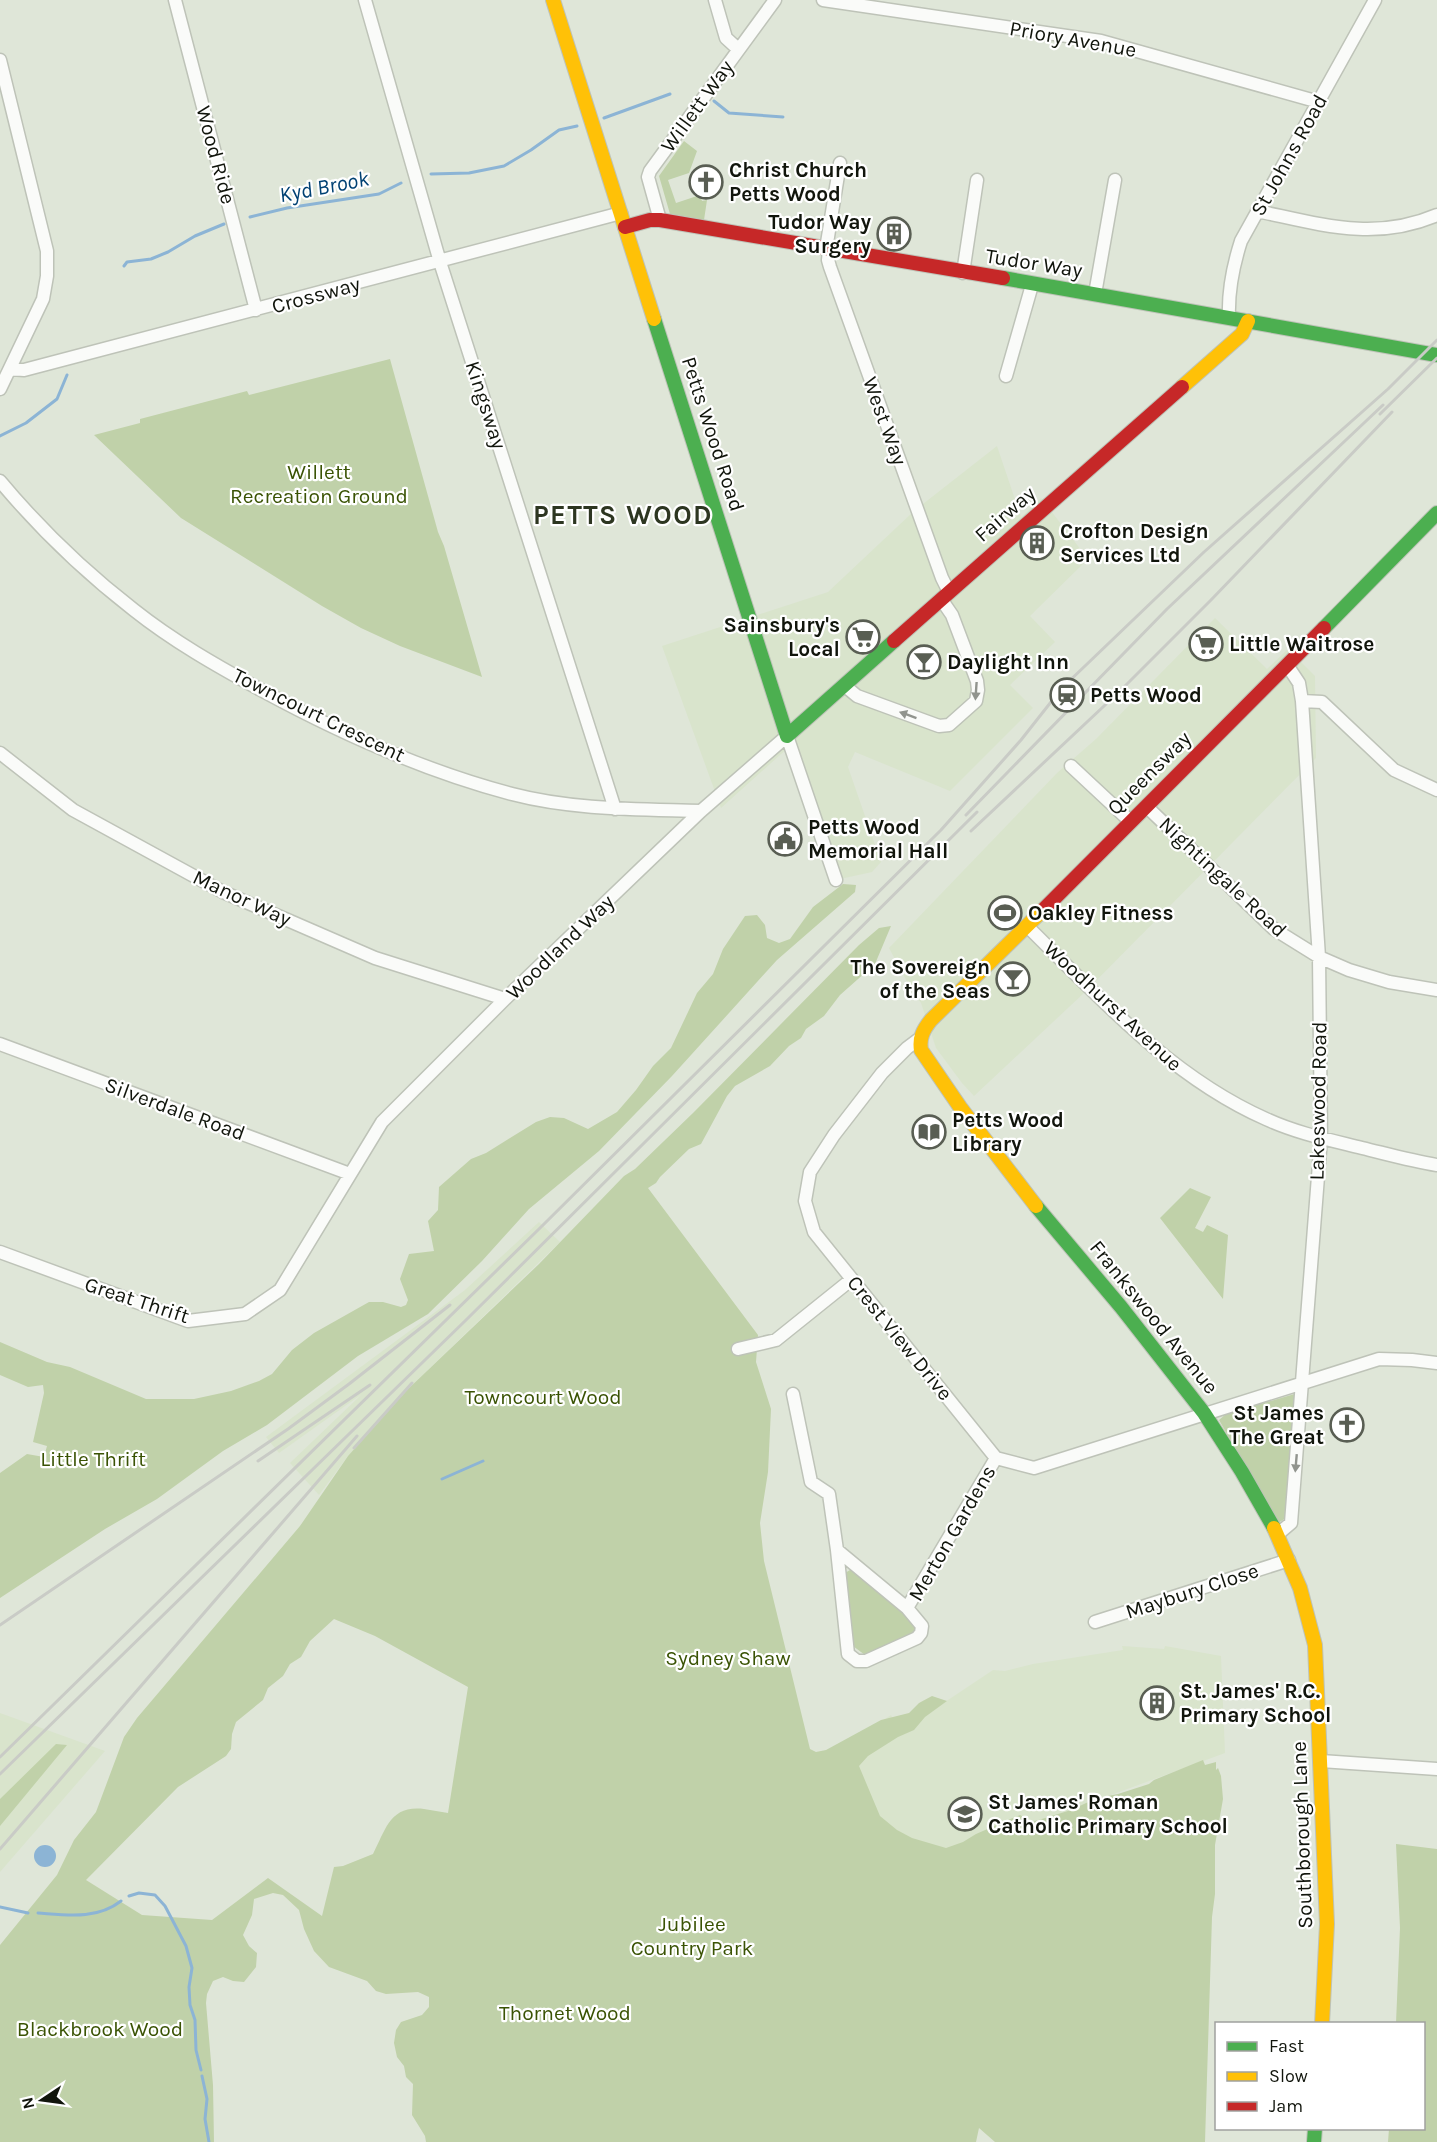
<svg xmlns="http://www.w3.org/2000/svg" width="1437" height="2142" font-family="Karla,sans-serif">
<rect width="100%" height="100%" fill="#dfe6d8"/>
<path fill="#d9e4cc" d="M 997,446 L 1021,517 L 1041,498 L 1088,559 L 1030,616 L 1055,642 L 1010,685 L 1033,708 L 950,791 L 855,752 L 848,767 L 881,862 L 872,872 L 840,879 L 790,746 L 721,808 L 662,646 L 828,592 L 914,511 Z
M 1215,618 L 1267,669 L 1288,649 L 1315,676 L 1316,758 L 1084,993 L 974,1096 L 962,1083 L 936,1048 L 921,1003 L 912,991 L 889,948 L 1057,773 L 1096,739 Z
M 539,1222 L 560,1242 L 406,1391 L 348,1456 L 319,1495 L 290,1463 L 362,1394 L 279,1453 L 266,1437 L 465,1290 Z
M 1122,1646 L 1164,1649 L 1165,1646 L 1221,1656 L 1225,1753 L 894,1875 L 843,1747 L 891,1715 L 894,1722 L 948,1700 L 993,1670 L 1005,1671 L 1033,1664 L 1123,1650 Z
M 0,1713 L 105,1751 L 0,1872 Z"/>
<path fill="#c0d1a9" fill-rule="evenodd" d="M 684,141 L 697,151 L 689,173 L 668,180 L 676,203 L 700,195 L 702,201 L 707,200 L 704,220 L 670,214 L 659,176 Z
M 390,359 L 438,532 L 444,546 L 482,677 L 400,646 L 361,628 L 322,606 L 181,518 L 94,435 L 140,423 L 140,419 L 247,391 L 249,395 Z
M 843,884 L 856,885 L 855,892 L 777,960 L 672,1076 L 599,1151 L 529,1209 L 482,1261 L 428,1314 L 358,1356 L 267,1425 L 223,1451 L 157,1499 L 105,1529 L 0,1598 L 0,1473 L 27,1454 L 44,1457 L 47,1446 L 33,1442 L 44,1393 L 43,1385 L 28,1387 L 0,1375 L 0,1342 L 47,1362 L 70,1367 L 146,1399 L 194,1399 L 231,1391 L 259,1381 L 272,1374 L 292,1350 L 314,1333 L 369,1302 L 383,1302 L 401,1307 L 406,1305 L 408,1300 L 400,1279 L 409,1254 L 434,1251 L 428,1221 L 438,1210 L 439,1187 L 471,1159 L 486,1153 L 536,1122 L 550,1117 L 564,1118 L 588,1129 L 617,1112 L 636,1090 L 653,1066 L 671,1048 L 697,993 L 713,974 L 723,949 L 745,916 L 757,915 L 765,925 L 767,938 L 779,943 L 790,939 L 813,907 Z
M 891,926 L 875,964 L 840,995 L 824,1016 L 806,1029 L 801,1038 L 789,1046 L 770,1066 L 735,1086 L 727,1096 L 701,1144 L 689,1149 L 660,1177 L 656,1183 L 648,1188 L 758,1335 L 756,1362 L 771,1409 L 768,1472 L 760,1523 L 764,1561 L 810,1749 L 816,1752 L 826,1750 L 881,1720 L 909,1713 L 919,1703 L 932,1696 L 947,1701 L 925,1717 L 914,1730 L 898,1737 L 868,1756 L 859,1766 L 880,1816 L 897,1830 L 912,1838 L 946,1848 L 963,1842 L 976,1834 L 1020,1815 L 1032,1822 L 1071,1810 L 1097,1798 L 1118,1794 L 1149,1784 L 1154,1780 L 1203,1760 L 1205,1765 L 1216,1762 L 1216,1770 L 1218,1768 L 1221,1776 L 1223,1799 L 1215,1845 L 1215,1894 L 1212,1917 L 1205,2142 L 995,2142 L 979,2128 L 976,2142 L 426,2142 L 425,2136 L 412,2115 L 413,2084 L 406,2077 L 404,2066 L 397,2057 L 394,2043 L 396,2030 L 401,2022 L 422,2015 L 429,2007 L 429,1997 L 418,1992 L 386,1994 L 376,1991 L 367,1981 L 329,1967 L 314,1951 L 304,1929 L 299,1910 L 283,1895 L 273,1893 L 254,1899 L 252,1915 L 243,1935 L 249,1946 L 257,1953 L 256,1967 L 244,1982 L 233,1981 L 223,1977 L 213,1981 L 207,1994 L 206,2003 L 213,2085 L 214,2142 L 0,2142 L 0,1945 L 57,1875 L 74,1840 L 96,1812 L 124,1737 L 137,1718 L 300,1526 L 348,1456 L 406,1391 L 539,1264 L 624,1176 L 635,1169 L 693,1113 L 859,945 L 879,928 ZM 334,1619 L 375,1636 L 468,1687 L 448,1813 C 440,1812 432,1810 424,1809 C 390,1805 386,1829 373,1854 L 343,1866 L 334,1867 L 322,1916 L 268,1878 L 212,1920 L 142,1915 L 86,1880 L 178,1787 L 226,1756 L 231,1749 L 232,1734 L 236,1722 L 263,1700 L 268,1688 L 283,1676 L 290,1664 L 301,1657 L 310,1641 Z
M 1190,1188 L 1211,1197 L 1195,1228 L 1203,1232 L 1207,1225 L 1228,1235 L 1223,1299 L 1160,1218 Z
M 1298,1393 L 1286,1518 L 1278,1523 L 1219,1420 L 1226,1414 Z
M 850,1570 L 855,1570 L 915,1623 L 917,1627 L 916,1635 L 870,1655 L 865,1655 L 853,1646 L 844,1579 L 845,1573 Z
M 56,1744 L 67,1745 L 0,1826 L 0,1799 Z
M 1396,1844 L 1437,1849 L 1437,2142 L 1388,2142 L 1389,2129 L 1424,2128 L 1424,2024 L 1396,2023 L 1400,1928 Z"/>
<path fill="#8cb4d5" d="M34 1856a11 11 0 1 1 22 0a11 11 0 1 1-22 0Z"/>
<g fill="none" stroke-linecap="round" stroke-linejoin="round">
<path stroke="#8cb4d5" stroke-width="3" d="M 714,101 L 729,113 L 783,117
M 604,118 L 670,94
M 431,174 L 469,173 L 504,166 L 531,150 L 559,130 L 577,126
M 250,217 L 287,208 L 379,194 L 401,183
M 124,266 L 127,262 L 151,259 L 168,252 L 195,236 L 224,224
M 0,436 L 26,423 L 57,399 L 67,375
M 442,1479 L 483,1461
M 129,1896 L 139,1893 L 155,1895 L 165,1906 L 186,1946 L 192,1968 L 189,1987 L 190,2005 L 195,2020 L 196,2050 L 201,2070
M 0,1907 L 28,1913
M 38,1913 C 66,1915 97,1920 121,1901
M 202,2076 L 207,2099 L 205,2119 L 209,2142"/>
<defs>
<path id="street" d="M 175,0 L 256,310
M 365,0 L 440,262 L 615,809
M 715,0 L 726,38 L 738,49
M 823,0 L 1101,41 L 1319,102
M 0,60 L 47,251 L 47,276 L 43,299 L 0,389
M 1257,211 C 1320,224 1374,242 1437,215
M 660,220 L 648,177 L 650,171 L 775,0
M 826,249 L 840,163
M 829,250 L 828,260 L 830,267 L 942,578 L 949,592
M 963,273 L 977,180
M 1095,294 L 1115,180
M 1229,317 C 1228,292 1233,266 1241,241 L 1375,0
M 10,369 L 24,370 L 621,213
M 1006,376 L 1032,285
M 0,481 C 40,529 85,572 134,610 C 173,641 217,666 261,690 C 340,733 424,771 512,794 C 573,810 639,809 701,811
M 845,686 L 857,696 L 939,726 L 949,725 L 976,701 L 978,690 L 977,681 L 952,615 L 941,599
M 1302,701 L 1322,702 L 1394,770 L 1437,790
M 0,753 L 73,810 L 223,892 L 375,958 L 505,999
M 1071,766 L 1131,822
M 1146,806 L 1274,929 L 1319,957 L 1349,970 L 1389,982 L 1437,990
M 1027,926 C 1100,998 1171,1077 1266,1119 C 1296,1133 1330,1140 1362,1148 C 1387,1154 1412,1161 1437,1165
M 919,1039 L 907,1048 L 882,1073 L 834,1135 L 810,1172 L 805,1201 L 814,1232 L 996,1458 L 1034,1468 L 1379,1359 L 1412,1360 L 1437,1363
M 0,1044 L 350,1174
M 0,1252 L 188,1321 L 245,1314 L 280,1290 L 382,1122 L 505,999 L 701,811 L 787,736 L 836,880
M 738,1349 L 776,1340 L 852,1279
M 793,1394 L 811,1482 L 829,1494 L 837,1550 L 907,1608
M 1278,1534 L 1291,1523 L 1321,1138 L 1319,957 L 1302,701 L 1299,683 L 1287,665
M 837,1550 L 848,1654 L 857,1661 L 866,1661 L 917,1638 L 921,1633 L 922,1626 L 907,1608 L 996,1458
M 1095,1622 L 1289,1560
M 1321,1761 L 1437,1769"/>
<path id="fast" d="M 1003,278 L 1437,355
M 654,319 L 787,736 L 894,641
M 1324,628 L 1437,513
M 1036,1206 L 1121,1307 L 1204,1413 L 1242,1472 L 1274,1528
M 1314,2142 L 1315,2128"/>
<path id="slow" d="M 553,0 L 654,319
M 1182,387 L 1242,334 L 1248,321
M 1036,1206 L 960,1107 L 921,1050 C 919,1038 923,1030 931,1020 L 1044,909
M 1274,1528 L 1300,1588 L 1315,1645 L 1327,1924 L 1322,2024"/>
<path id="jam" d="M 625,227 L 650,220 L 660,220 L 1003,278
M 894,641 L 1182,387
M 1044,909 L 1324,628"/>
</defs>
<use href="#street" stroke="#bec3b8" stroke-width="15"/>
<use href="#fast" stroke="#bec3b8" stroke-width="16"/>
<use href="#slow" stroke="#bec3b8" stroke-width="16"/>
<use href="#jam" stroke="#bec3b8" stroke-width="16"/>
<use href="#street" stroke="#fafbf9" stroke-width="12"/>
<use href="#fast" stroke="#4caf50" stroke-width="14"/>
<use href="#slow" stroke="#ffc107" stroke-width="14"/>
<use href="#jam" stroke="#c62828" stroke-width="14"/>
<path stroke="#c9cbc6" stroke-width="3" d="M 1380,414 L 1437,358
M 966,815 L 1167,609 L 1383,405
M 971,831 L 1120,691 L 1211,600 L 1392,412
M 354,1448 L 412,1383
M 258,1461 L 370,1385
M 0,1625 L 288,1429 L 349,1384 L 450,1305
M 0,1757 L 539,1229 L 941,830 L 1021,740 L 1062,688 L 1204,552 L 1388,389 L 1437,340
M 0,1774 L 465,1321 L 977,812
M 0,1849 L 357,1436"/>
</g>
<defs><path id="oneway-solid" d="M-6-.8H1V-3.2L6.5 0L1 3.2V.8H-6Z" transform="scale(1.5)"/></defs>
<g fill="#91948e">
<use href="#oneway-solid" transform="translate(976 691) rotate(94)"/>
<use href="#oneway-solid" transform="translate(908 715) rotate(-160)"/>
<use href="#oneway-solid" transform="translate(1296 1463) rotate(95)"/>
</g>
<defs>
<symbol id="church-ring" viewBox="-11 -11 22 22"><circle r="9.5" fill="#fff" stroke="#595e53" stroke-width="1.5"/><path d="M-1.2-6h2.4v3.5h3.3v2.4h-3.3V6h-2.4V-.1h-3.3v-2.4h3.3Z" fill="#595e53"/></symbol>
<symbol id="building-ring" viewBox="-11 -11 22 22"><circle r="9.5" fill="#fff" stroke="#595e53" stroke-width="1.5"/><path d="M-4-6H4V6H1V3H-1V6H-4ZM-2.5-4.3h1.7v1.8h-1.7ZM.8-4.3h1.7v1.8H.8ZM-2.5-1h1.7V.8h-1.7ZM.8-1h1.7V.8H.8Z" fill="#595e53"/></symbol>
<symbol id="supermarket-ring" viewBox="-11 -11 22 22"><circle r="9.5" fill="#fff" stroke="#595e53" stroke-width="1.5"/><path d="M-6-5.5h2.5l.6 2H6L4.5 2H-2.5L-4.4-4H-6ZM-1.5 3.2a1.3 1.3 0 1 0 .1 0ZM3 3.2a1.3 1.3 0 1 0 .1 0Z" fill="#595e53"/></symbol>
<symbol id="bar-ring" viewBox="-11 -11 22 22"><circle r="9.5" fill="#fff" stroke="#595e53" stroke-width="1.5"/><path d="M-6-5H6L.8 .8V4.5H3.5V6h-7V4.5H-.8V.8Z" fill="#595e53"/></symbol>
<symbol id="station-ring" viewBox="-11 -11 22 22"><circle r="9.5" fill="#fff" stroke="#595e53" stroke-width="1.5"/><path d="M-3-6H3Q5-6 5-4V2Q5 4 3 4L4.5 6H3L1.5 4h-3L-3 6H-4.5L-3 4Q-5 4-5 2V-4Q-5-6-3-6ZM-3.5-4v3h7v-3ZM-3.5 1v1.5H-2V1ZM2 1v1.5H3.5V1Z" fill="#595e53"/></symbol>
<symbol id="civic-ring" viewBox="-11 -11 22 22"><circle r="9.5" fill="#fff" stroke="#595e53" stroke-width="1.5"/><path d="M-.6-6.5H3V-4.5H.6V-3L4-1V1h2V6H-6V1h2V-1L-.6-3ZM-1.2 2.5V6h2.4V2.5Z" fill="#595e53"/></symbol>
<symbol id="stadium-ring" viewBox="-11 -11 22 22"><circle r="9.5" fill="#fff" stroke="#595e53" stroke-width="1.5"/><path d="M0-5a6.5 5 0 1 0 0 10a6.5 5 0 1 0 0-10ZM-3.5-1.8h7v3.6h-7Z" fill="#595e53"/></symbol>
<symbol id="library-ring" viewBox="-11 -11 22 22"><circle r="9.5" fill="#fff" stroke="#595e53" stroke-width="1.5"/><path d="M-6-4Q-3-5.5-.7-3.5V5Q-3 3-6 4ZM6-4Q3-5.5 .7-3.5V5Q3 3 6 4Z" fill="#595e53"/></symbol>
<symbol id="school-ring" viewBox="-11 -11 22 22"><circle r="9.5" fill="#fff" stroke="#595e53" stroke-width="1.5"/><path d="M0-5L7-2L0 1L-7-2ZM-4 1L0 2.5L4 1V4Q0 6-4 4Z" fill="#595e53"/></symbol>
</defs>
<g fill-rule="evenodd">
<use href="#church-ring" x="687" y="163" width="38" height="38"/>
<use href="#building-ring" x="875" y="215" width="38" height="38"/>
<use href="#building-ring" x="1018" y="524" width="38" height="38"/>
<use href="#supermarket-ring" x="844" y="618" width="38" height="38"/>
<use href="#supermarket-ring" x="1187" y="625" width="38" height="38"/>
<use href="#bar-ring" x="905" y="643" width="38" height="38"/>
<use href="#station-ring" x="1048" y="676" width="38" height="38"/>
<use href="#civic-ring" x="766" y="820" width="38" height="38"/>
<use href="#stadium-ring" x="986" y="894" width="38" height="38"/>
<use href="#bar-ring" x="994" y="960" width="38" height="38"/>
<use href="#library-ring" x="910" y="1113" width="38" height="38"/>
<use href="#church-ring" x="1328" y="1406" width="38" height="38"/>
<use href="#building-ring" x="1138" y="1684" width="38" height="38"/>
<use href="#school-ring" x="946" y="1795" width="38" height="38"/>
</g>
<g text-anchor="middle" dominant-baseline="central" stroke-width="4.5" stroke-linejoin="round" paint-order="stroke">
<g font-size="21" fill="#11150c" stroke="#fff">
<text transform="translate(1073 39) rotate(10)">Priory Avenue</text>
<text transform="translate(697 106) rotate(-54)">Willett Way</text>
<text transform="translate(216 155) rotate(75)">Wood Ride</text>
<text transform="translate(1289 155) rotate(-61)">St Johns Road</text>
<text transform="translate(1034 263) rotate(9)">Tudor Way</text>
<text transform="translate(316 295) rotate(-15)">Crossway</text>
<text transform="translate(486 405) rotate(72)">Kingsway</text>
<text transform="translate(885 421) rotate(70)">West Way</text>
<text transform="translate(713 434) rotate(72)">Petts Wood Road</text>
<text transform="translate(1005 514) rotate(-41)">Fairway</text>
<text transform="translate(319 715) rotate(26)">Towncourt Crescent</text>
<text transform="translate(1149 773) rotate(-45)">Queensway</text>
<text transform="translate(1223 877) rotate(43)">Nightingale Road</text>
<text transform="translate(242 898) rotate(25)">Manor Way</text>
<text transform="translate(560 947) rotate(-44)">Woodland Way</text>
<text transform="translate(1113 1006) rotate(43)">Woodhurst Avenue</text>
<text transform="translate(1318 1101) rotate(-89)">Lakeswood Road</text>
<text transform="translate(175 1109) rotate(20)">Silverdale Road</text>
<text transform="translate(137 1300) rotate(18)">Great Thrift</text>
<text transform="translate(1154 1317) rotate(51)">Frankswood Avenue</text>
<text transform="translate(900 1338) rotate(51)">Crest View Drive</text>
<text transform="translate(952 1533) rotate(-60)">Merton Gardens</text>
<text transform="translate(1192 1591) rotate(-18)">Maybury Close</text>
<text transform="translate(1302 1835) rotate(-92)">Southborough Lane</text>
</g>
<g font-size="21" font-weight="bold" fill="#11150c" stroke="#fff" text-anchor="start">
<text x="729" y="170">Christ Church<tspan x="729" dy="24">Petts Wood</tspan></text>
<text x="871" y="222" text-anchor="end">Tudor Way<tspan x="871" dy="24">Surgery</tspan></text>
<text x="1060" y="531">Crofton Design<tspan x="1060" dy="24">Services Ltd</tspan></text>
<text x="840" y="625" text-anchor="end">Sainsbury's<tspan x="840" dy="24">Local</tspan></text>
<text x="1229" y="644">Little Waitrose</text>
<text x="947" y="662">Daylight Inn</text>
<text x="1090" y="695">Petts Wood</text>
<text x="808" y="827">Petts Wood<tspan x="808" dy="24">Memorial Hall</tspan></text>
<text x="1028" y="913">Oakley Fitness</text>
<text x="990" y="967" text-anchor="end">The Sovereign<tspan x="990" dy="24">of the Seas</tspan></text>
<text x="952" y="1120">Petts Wood<tspan x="952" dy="24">Library</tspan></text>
<text x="1324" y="1413" text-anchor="end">St James<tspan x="1324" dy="24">The Great</tspan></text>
<text x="1180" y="1691">St. James' R.C.<tspan x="1180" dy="24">Primary School</tspan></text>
<text x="988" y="1802">St James' Roman<tspan x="988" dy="24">Catholic Primary School</tspan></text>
</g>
<g font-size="21" fill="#3a5304" stroke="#fff">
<text x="319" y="472">Willett<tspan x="319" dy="24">Recreation Ground</tspan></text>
<text x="543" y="1397">Towncourt Wood</text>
<text x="93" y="1459">Little Thrift</text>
<text x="728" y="1658">Sydney Shaw</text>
<text x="692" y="1924">Jubilee<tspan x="692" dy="24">Country Park</tspan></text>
<text x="565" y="2013">Thornet Wood</text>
<text x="100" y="2029">Blackbrook Wood</text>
</g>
<g font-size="22" font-style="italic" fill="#004173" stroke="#fff">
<text transform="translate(324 187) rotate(-11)">Kyd Brook</text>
</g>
<g font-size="27" font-weight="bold" letter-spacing="1.5" fill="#2d3621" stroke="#fff">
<text x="623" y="515">PETTS WOOD</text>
</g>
</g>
<rect x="1215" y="2022" width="210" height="108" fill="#ffffff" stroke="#a0a19e" stroke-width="1.5"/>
<rect x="1227" y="2042" width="30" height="9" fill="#4caf50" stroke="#a0a19e" stroke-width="1.5"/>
<text x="1269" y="2052" font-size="18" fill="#11150c">Fast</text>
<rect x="1227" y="2072" width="30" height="9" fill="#ffc107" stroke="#a0a19e" stroke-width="1.5"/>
<text x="1269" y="2082" font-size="18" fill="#11150c">Slow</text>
<rect x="1227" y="2102" width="30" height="9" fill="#c62828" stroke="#a0a19e" stroke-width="1.5"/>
<text x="1269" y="2112" font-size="18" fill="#11150c">Jam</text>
<g transform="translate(42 2100) rotate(257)" stroke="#ffffff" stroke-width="4.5" paint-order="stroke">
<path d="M0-4.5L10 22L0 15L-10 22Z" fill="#11150c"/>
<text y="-9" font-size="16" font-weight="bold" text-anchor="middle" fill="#11150c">N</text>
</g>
</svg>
